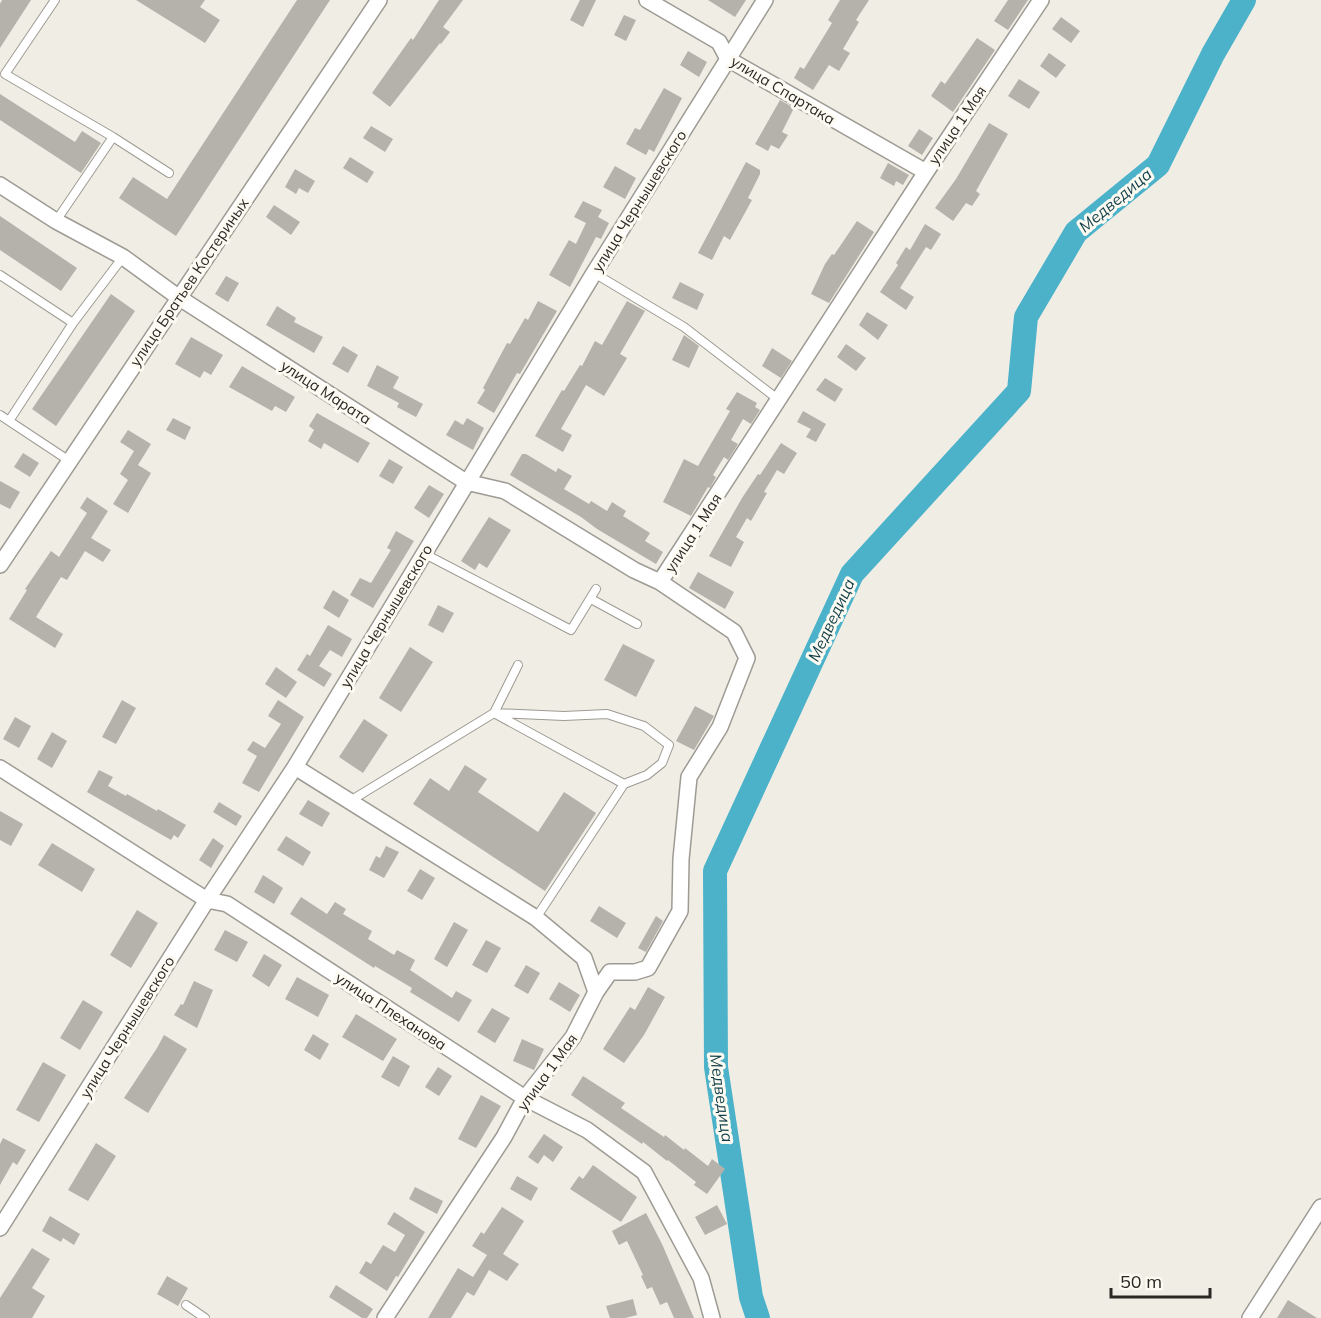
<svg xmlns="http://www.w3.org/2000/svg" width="1321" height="1318" font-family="Mulish,sans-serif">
<rect width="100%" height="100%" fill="#f0ede5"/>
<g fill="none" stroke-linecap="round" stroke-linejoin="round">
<path stroke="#4bb2c9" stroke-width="24" d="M 758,1318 L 751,1297 L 716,1067 L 715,871 L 852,574 L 1019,391 L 1026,317 L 1076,232 L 1158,165 L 1213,54 L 1244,0"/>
</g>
<path fill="#b4b2aa" d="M 2,0 L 31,0 L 0,48 L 0,4 Z
M 136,0 L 205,0 L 200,7 L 220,20 L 205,43 Z
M 297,0 L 330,0 L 176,236 L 119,198 L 133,177 L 167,199 Z
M 439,0 L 463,0 L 443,27 L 450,32 L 441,44 L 440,43 L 390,107 L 372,93 L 411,38 L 413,40 Z
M 580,0 L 596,0 L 583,27 L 570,20 Z
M 708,0 L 746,0 L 735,17 Z
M 840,0 L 869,0 L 856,20 L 859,22 L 843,49 L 850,53 L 839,71 L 829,65 L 813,90 L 794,78 L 800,67 L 804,69 L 832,23 L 828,20 Z
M 1008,0 L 1028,0 L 1008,30 L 994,21 Z
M 624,15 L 636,20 L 626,41 L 614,35 Z
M 1061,17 L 1080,31 L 1071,43 L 1052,29 Z
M 977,38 L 995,50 L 953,112 L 931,96 L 941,81 L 945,84 Z
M 688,51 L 707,62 L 699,77 L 680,65 Z
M 1049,53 L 1066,65 L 1056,78 L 1040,66 Z
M 1019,79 L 1040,92 L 1029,109 L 1008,96 Z
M 664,88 L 682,98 L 654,152 L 649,149 L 646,155 L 626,144 L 635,128 L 640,130 Z
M 0,94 L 75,142 L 82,131 L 101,143 L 81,173 L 0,120 Z
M 780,100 L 794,108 L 782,132 L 788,135 L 779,149 L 771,145 L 768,151 L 755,144 Z
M 989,123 L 1008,134 L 976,191 L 980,194 L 972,206 L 966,203 L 953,221 L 935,208 L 956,179 Z
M 371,126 L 393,139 L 385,152 L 363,138 Z
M 919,129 L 933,138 L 922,155 L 908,146 Z
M 350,157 L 374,172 L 367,183 L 343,168 Z
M 746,162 L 760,170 L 760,174 L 748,198 L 752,200 L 730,240 L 724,236 L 712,260 L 698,253 Z
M 888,163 L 909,175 L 903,185 L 896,181 L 894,186 L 880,178 Z
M 615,166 L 636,178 L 625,199 L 603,187 Z
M 295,169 L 315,181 L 308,193 L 299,188 L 296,194 L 285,187 Z
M 583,201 L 602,210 L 598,217 L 609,223 L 601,239 L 596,237 L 570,287 L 549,275 L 569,240 L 576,244 L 586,223 L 574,217 Z
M 274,205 L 300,222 L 291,235 L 266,217 Z
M 0,216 L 77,268 L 61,291 L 0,250 Z
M 857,221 L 874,232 L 829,303 L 811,294 L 825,264 L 832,254 L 834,255 Z
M 925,224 L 941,234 L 931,250 L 926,247 L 900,288 L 914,297 L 906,310 L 880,292 L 898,265 L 896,263 L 906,247 L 910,250 Z
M 226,276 L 239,283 L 228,302 L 215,294 Z
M 680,282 L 704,294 L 697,310 L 672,298 Z
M 111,294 L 135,311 L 56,426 L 32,409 Z
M 538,301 L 557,311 L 520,374 L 517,373 L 494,413 L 477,403 L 485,390 L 483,388 L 507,343 L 510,344 L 525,318 L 528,320 Z
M 627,301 L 645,311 L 620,354 L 627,358 L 604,396 L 586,385 L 561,429 L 572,435 L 563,452 L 535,436 L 562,390 L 564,391 L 580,365 L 582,366 L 595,341 L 602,345 Z
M 277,306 L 296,318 L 294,322 L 323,337 L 314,353 L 266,325 Z
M 867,312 L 888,325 L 878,340 L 859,325 Z
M 684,335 L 699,346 L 689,368 L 672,360 Z
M 191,337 L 223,355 L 211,375 L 204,371 L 200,378 L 175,364 Z
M 846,344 L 866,358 L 856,371 L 837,357 Z
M 343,346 L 358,355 L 348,373 L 332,364 Z
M 772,348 L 792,361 L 781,378 L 762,366 Z
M 377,365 L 399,377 L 393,388 L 423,404 L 416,417 L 397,407 L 399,403 L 367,386 Z
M 242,366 L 295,397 L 286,412 L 275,406 L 272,411 L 229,387 Z
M 825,378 L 843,389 L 835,402 L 816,390 Z
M 737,392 L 757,403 L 755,407 L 760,410 L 751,424 L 743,419 L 731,440 L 738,444 L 728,460 L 724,457 L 713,475 L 716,477 L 710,488 L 708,487 L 691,516 L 663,502 L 684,459 L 698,466 L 730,411 L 726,409 Z
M 803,411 L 826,424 L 816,442 L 806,437 L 811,429 L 797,422 Z
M 317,413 L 370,443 L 358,463 L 324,443 L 321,449 L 308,441 L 314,430 L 309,426 Z
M 173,418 L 191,427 L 185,440 L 166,430 Z
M 467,418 L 484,428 L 473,450 L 446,435 L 455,420 L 463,425 Z
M 128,430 L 151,444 L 138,465 L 151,473 L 128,513 L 113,504 L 128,480 L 120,474 L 134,451 L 120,442 Z
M 781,443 L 797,453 L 784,474 L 777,470 L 764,492 L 767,493 L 751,521 L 747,518 L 736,537 L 744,542 L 731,567 L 709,556 L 742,498 L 758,474 L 760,475 Z
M 23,453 L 39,463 L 30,477 L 14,467 Z
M 522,454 L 526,454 L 556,472 L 558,468 L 572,476 L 564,489 L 589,504 L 591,501 L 607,511 L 612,502 L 626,511 L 623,516 L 650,533 L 645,541 L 663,552 L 656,564 L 597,529 L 581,517 L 510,475 Z
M 389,459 L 403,467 L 393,484 L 379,476 Z
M 0,481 L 20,492 L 10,509 L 0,504 Z
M 429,485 L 444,494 L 429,518 L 414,508 Z
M 87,497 L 108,511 L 91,538 L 111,550 L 103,562 L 85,551 L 67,580 L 61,577 L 36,617 L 63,634 L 55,648 L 9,619 L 27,590 L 25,589 L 51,551 L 59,557 L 87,513 L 80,508 Z
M 489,517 L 511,530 L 487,568 L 479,563 L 475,570 L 461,561 Z
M 396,531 L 414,541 L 373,608 L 350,595 L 360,578 L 371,583 L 391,550 L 387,548 Z
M 698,572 L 734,592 L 725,609 L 689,588 Z
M 333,590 L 349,600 L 339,618 L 323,608 Z
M 438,605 L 454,613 L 443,633 L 428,625 Z
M 328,625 L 352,639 L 342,657 L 330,650 L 319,666 L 332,674 L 324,687 L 297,670 L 307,654 L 310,656 Z
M 623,644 L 655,660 L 636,697 L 604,680 Z
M 410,647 L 433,662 L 401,712 L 379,698 Z
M 276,667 L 297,682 L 286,698 L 265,684 Z
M 122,700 L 136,708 L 116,744 L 102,737 Z
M 278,700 L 304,717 L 259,792 L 242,783 L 257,756 L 247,750 L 253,741 L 265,748 L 281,724 L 268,716 Z
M 695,706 L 714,716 L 694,750 L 676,741 Z
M 15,717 L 31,726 L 19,748 L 3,739 Z
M 364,719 L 388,735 L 363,773 L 339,757 Z
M 52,732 L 67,741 L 52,768 L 37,759 Z
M 465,765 L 487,779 L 478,792 L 538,832 L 564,792 L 596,813 L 545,891 L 413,804 L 430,778 L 449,791 Z
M 99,770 L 113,777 L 108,786 L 126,796 L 127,794 L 157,811 L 158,809 L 186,825 L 178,838 L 174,835 L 171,840 L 87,792 Z
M 308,800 L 330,813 L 322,827 L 299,814 Z
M 219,802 L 242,816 L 236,826 L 213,812 Z
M 0,811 L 23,824 L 11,846 L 0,840 Z
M 286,836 L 311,852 L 303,866 L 277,850 Z
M 213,838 L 224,846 L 211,868 L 199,860 Z
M 52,843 L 95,869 L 82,892 L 38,865 Z
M 386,846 L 399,852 L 384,878 L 369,870 L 376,856 L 380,858 Z
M 420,869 L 435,878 L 422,900 L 407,891 Z
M 263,875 L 283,888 L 274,904 L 254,892 Z
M 301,897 L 327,914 L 335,902 L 346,909 L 343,914 L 372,931 L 368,939 L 394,955 L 397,950 L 415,960 L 410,970 L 452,998 L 456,991 L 472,1000 L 459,1022 L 410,992 L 412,988 L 375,966 L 374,968 L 290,914 Z
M 599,906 L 626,923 L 617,938 L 590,921 Z
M 137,910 L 158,923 L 131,968 L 110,955 Z
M 656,916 L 663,921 L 646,952 L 638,948 Z
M 454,922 L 468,930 L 447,967 L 434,959 Z
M 225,930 L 248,942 L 237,962 L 214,950 Z
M 486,940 L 501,948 L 487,973 L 472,965 Z
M 264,954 L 282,965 L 269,987 L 252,976 Z
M 526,965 L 540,973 L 528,994 L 514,986 Z
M 297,977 L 329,995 L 318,1017 L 285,999 Z
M 194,981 L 213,990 L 197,1028 L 174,1015 L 181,1004 L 183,1005 Z
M 559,982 L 580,995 L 570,1012 L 549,999 Z
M 648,987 L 665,997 L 644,1035 L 624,1063 L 603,1049 L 630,1007 L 635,1010 Z
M 83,1000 L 103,1012 L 80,1050 L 60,1038 Z
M 492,1008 L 510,1018 L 495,1043 L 477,1032 Z
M 356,1014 L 397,1039 L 383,1061 L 342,1037 Z
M 313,1034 L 329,1044 L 320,1060 L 304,1050 Z
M 164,1035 L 187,1049 L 148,1113 L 124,1098 L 157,1048 Z
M 522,1039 L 544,1049 L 534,1070 L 513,1061 Z
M 393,1056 L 410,1066 L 399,1087 L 381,1077 Z
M 43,1062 L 66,1075 L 39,1122 L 16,1110 Z
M 438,1067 L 452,1076 L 439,1096 L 425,1087 Z
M 583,1076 L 625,1103 L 621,1108 L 664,1137 L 665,1135 L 684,1150 L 685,1148 L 708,1166 L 712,1159 L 725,1169 L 707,1194 L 694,1185 L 696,1182 L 668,1160 L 667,1161 L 643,1142 L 642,1144 L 571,1095 Z
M 481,1095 L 501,1106 L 476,1148 L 458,1139 Z
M 544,1134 L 563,1147 L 553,1162 L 544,1155 L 538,1164 L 528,1157 Z
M 3,1138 L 26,1150 L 17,1165 L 13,1162 L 0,1185 L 0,1144 Z
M 96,1143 L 116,1156 L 88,1201 L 68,1190 Z
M 593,1165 L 637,1197 L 621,1222 L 570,1189 L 579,1176 L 583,1179 Z
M 517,1176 L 538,1188 L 531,1201 L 510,1189 Z
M 415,1187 L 443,1201 L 437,1214 L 409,1199 Z
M 717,1205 L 727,1224 L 705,1235 L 695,1217 Z
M 502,1207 L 524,1221 L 503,1254 L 519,1264 L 507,1281 L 489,1270 L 474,1296 L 467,1292 L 451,1318 L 428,1318 L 458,1268 L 473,1277 L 487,1255 L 472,1246 L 481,1232 L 484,1234 Z
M 394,1212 L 425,1232 L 398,1277 L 396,1276 L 387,1291 L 359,1273 L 366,1261 L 371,1264 L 383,1245 L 395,1252 L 405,1235 L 387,1224 Z
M 646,1213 L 662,1244 L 694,1318 L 674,1318 L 667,1302 L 660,1305 L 652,1287 L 647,1289 L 641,1276 L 643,1275 L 627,1241 L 619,1245 L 612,1231 Z
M 50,1216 L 80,1234 L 74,1245 L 63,1238 L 61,1242 L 42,1231 Z
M 32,1248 L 50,1259 L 32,1288 L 45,1296 L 32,1318 L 0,1318 L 0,1298 Z
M 167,1276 L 188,1288 L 178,1306 L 157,1294 Z
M 336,1285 L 373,1309 L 367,1318 L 362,1318 L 329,1297 Z
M 633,1299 L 637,1315 L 625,1318 L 610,1318 L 606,1306 Z
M 1288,1300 L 1317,1318 L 1277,1318 Z"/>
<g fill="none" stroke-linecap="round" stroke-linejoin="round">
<defs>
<path id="lane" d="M 55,0 L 5,74 L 113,137
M 56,221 L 113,137 L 169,173
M 594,273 L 684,327 L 779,400
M 0,275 L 73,323
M 0,415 L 68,460
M 9,421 L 73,323 L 123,257
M 423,553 L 571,630 L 596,589
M 591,599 L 637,624
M 518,665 L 494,713 L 564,716 L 607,714 L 644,726 L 669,745 L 662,763 L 647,775 L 624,784 L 536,918
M 350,801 L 494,713 L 624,784
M 186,1305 L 205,1318"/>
<path id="street" d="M 647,0 L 719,42 L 728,59 L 926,172
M 0,185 L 56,221 L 123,257 L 178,297 L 466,482 L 505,491 L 634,570 L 660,582
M 0,565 L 379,0
M 295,767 L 536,918 L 584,958 L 596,992
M 0,768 L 207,900 L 227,904 L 525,1098 L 587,1130 L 644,1172 L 701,1278 L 712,1318
M 0,1228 L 207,900 L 295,767 L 594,273 L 765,0
M 385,1318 L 504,1137 L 525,1098 L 573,1037 L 596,992 L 610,972 L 635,972 L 648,968 L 680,911 L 681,859 L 689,777 L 720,727 L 747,658 L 734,632 L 660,582 L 926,172 L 1041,0
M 1250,1318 L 1321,1207"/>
</defs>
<use href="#lane" stroke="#9d9b93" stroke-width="10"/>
<use href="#street" stroke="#9d9b93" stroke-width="18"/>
<use href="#lane" stroke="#fff" stroke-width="8"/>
<use href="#street" stroke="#fff" stroke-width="15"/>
</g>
<g text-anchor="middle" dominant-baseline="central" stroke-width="6" stroke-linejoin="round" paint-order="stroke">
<g font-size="15" fill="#292825" stroke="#fdfaf2">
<text transform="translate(783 90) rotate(31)">улица Спартака</text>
<text transform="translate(957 125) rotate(-56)">улица 1 Мая</text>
<text transform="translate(639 201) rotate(-58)">улица Чернышевского</text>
<text transform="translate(189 282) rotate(-56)">улица Братьев Костериных</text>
<text transform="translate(326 392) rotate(33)">улица Марата</text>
<text transform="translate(693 533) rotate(-57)">улица 1 Мая</text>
<text transform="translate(386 616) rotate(-59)">улица Чернышевского</text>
<text transform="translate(391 1011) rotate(33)">улица Плеханова</text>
<text transform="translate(127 1027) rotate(-58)">улица Чернышевского</text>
<text transform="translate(547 1072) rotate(-54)">улица 1 Мая</text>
</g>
<g font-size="16" font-style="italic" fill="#0f3e48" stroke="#fdfaf2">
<text transform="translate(1115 200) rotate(-40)">Медведица</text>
<text transform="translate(831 620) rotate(-65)">Медведица</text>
<text transform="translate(722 1098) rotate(82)">Медведица</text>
</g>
</g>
<path d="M1111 1288v9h99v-9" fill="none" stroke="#292825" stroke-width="3"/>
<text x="1120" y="1288" font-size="18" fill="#292825" stroke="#fdfaf2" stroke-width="4.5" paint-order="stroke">50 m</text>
</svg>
